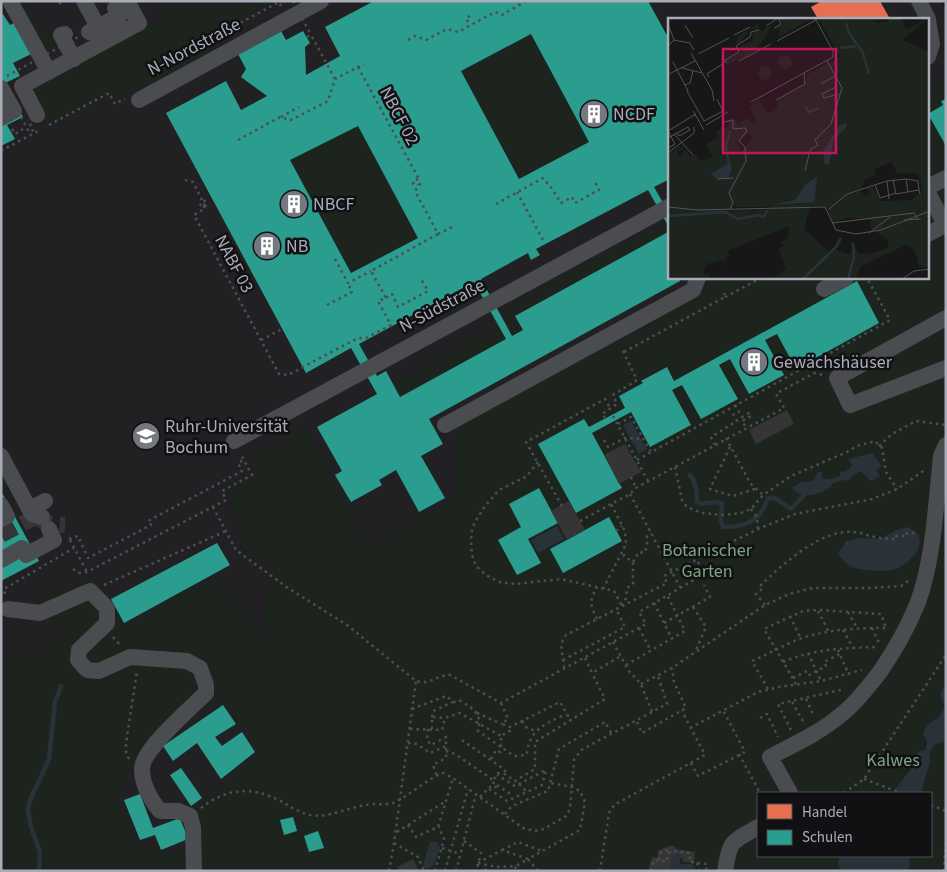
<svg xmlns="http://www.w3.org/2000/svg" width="947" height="872" font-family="'Source Sans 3',sans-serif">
<rect width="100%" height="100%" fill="#171717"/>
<path fill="#212123" d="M 1,1 L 941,1 L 946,10 L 946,87 L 928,96 L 928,19 L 670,19 L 670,278 L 713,278 L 710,283 L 702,291 L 457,433 L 454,500 L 368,546 L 302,424 L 290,438 L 250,460 L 257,475 L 248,533 L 240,546 L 245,552 L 278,573 L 274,640 L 345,871 L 1,871 Z"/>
<path fill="#1d241e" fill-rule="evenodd" d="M 15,1 L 25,1 L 44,37 L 56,31 L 61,42 L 43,52 Z
M 161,1 L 273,1 L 212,33 L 219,46 L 122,99 L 115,87 L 46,124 L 29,92 L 169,16 Z
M 531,34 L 589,142 L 519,179 L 461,71 Z
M 946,87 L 946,681 L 940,695 L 945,706 L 939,717 L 928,724 L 925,750 L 918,752 L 911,769 L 892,793 L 758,793 L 758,856 L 840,856 L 838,863 L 841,871 L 1,871 L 1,657 L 22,658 L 54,646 L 69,624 L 54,631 L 40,600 L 58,590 L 60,593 L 86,580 L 96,577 L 125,625 L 211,579 L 273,639 L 264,612 L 270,584 L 278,573 C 266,566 223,545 248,532 L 226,491 L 257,475 L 249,460 L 290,438 L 292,429 L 302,423 L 368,546 L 454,500 L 457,433 L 468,419 L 702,291 L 710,283 L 713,278 L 928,278 L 928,96 ZM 223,701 L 258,750 L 236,772 L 194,808 L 198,844 L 157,855 L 136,840 L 114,801 L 122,777 L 167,720 Z
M 358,126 L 418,238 L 351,273 L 290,160 Z
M 665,222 L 669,231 L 515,315 L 523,330 L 512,336 L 505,322 L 509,319 L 504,310 Z
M 456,292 L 464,308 L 456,313 L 447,297 Z
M 498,326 L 506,339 L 400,397 L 393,384 Z
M 946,718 L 946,871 L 909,871 L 910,856 L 931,856 L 931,793 L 922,793 C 923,779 932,766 930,752 L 935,744 Z"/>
<path fill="#2a3239" d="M 631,421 L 647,449 L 639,454 L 623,425 Z
M 872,453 L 882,466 L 876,470 L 880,476 L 871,481 L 861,471 C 854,473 852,478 846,481 L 840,476 L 841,471 L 844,472 L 849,469 L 852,465 L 849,459 Z
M 818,472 L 822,472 L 823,479 L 832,479 L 832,486 C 821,494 803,501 792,488 L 801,482 L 813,481 Z
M 557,526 L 564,539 L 538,553 L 531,540 Z
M 908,527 C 934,539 911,565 892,570 C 882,572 857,571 849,565 C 845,563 842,558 838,554 L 846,541 L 860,538 L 880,539 L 896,530 Z
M 946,681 L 944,742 L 935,744 L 930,752 C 932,766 923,779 922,793 L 892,793 L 911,769 L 918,752 L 925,750 L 927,741 L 923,734 L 928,724 L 939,717 L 945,706 L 940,695 Z
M 436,841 L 440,847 L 434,865 L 426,870 L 423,865 L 430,842 Z
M 669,854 L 686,854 L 686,858 L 680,858 L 680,864 L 692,864 L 697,871 L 669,871 Z
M 840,856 L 910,856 L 909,871 L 841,871 L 838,863 Z"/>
<path fill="#e76f51" d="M 822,1 L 880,1 L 890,19 L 818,19 L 811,7 Z"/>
<path fill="#2a9d8f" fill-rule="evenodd" d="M 374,1 L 648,1 L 670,41 L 670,179 L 654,187 L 670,215 L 670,229 L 648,190 L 536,249 L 540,255 L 531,260 L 528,253 L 481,279 L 512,336 L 523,330 L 515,316 L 670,231 L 670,278 L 678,278 L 680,281 L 429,419 L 443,444 L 421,456 L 445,498 L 419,512 L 396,470 L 379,480 L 382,485 L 351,502 L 335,475 L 342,471 L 317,427 L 377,394 L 351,348 L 306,373 L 166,113 L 226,81 L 241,110 L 267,96 L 241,77 L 246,69 L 238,54 L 281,31 L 286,40 L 303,31 L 310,43 L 305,47 L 306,75 L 340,56 L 325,27 ZM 531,34 L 589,142 L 519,179 L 461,71 ZM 358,126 L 418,238 L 351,273 L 290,160 ZM 474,282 L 506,339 L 400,397 L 386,371 L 377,376 L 359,344 Z
M 3,14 L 10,25 L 16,22 L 33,53 L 13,63 L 20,76 L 5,83 L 23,117 L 7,125 L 15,139 L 1,146 L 1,15 Z
M 946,99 L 946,146 L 928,114 L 943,105 L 941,101 Z
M 857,281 L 879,323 L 796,369 L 777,334 L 765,340 L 784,375 L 749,394 L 730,359 L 719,365 L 738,399 L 701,419 L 682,385 L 672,390 L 691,425 L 650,447 L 631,412 L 592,433 L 622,488 L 576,513 L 538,444 L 584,419 L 589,427 L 625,408 L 619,396 L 643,383 L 641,381 L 667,367 L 674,381 Z
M 539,488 L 558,523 L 528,539 L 541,563 L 517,575 L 498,540 L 521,527 L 509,504 Z
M 1,491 L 39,561 L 1,581 Z
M 609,517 L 622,541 L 563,573 L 550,549 Z
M 217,543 L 230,565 L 124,623 L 111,599 Z
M 223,705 L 236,724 L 215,737 L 222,746 L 242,732 L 255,752 L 221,779 L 197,743 L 173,761 L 163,746 Z
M 181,768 L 202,798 L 191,806 L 170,775 Z
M 140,794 L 153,828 L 180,818 L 188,839 L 161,850 L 155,835 L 140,840 L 124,800 Z
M 293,817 L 297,831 L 284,835 L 280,820 Z
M 318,831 L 324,848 L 309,852 L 304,836 Z"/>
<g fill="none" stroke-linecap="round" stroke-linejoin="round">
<path stroke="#2a3239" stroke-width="4.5" d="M 690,475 C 696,482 697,493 697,502 L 700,504 L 715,502 L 722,504 L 721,521 L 723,527 C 747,527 760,521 768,498 L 775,498 L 791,509 L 804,495
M 832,481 L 842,478
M 39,871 L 40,852 L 31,827 L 28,810 L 30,800 L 49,759 L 55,702 L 61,686"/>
</g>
<path fill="#353536" d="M 787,410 L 794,424 L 756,444 L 749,430 Z
M 625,444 L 641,472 L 619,484 L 604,455 Z
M 569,501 L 585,530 L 567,540 L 551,511 Z
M 669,846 L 674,846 L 677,849 L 695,852 L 694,863 L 682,861 L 683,855 L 675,854 L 671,856 L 669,871 L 648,871 L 652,857 L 657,858 L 658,851 Z
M 413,859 L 419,871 L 400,871 L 397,867 Z"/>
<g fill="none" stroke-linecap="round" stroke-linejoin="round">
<path stroke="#343537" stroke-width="16" stroke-dasharray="16 8" stroke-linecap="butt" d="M 37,518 L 50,524 L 65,525
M 1,535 L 35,517"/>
<path stroke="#4d4e52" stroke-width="2.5" stroke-dasharray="2.5 4" stroke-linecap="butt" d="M 59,4 L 64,1
M 470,16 L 466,18 L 470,26
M 307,37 L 311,35 L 335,79
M 218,40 L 216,36 L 279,2 L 281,6
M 408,40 L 415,36 L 426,40 L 447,29 L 458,32 L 495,12 L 502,15 L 526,1
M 358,67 L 420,181
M 281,117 L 299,107
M 49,125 L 109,93 L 115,104 L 125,99
M 12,129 L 15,134 L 23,129
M 238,140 L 280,117 L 291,120 L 328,101 L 335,79 L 364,64
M 1,151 L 38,131
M 185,180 L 193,182 L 198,192
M 517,192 L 543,240
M 496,204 L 543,178 L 550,186 L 561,203 L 572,197 L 575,203 L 599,190 L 595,182
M 205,206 L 203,208 L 200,206 L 202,201 L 205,201 L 207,204 L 201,211 L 194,215 L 279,374 L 288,375 L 358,338 L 366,338 L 391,325 L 378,301 L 386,298 L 371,271 L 438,234 L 415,191 L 420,184 L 419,180 L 415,179 L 413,184 L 418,185
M 438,234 L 452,227
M 335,259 L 348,283 L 371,271
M 725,297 L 761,278
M 386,298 L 392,294 L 398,307 L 428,291 L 421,279
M 327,305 L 352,292 L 348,283
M 261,340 L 282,329
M 624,352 L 725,297 L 724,293
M 735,405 L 742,417 L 749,413 L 751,416 L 742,421 L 746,428
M 613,416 L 648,481
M 605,418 L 602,414 L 617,404 L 613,395 L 637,380 L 622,349
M 618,424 L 631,417 L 651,452
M 726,438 L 750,483 L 763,495
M 604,440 L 608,447 L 625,438 L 643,439
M 715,445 L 711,437 L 737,421 L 732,412
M 879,446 L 892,434 L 916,421 L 946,425
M 730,447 L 710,489 L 733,496 L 755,489
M 637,460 L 890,320 L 867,278
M 538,462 L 527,476 L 499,490 L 485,506 L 478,517 L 472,528 L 471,542 L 472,555 L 476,566 L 486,575 L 499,582 L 515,584 L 561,579 L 614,591 L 622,606
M 675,467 L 682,500 L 687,507 L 702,513 L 723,515 L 741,513 L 751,509 L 763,495 L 791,476 L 847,452 L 857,446 L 875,441 L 882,448 L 886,472 L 897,489
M 631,477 L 636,488
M 630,494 L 680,587
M 562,506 L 526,442 L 605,399 L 610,408
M 213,507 L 236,550 L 288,588 L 347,625 L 416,681 C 432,685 435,675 450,675 L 501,703 L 646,624 L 639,612 L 704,574 L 697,560
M 751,509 L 757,517 L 758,529
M 580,521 L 611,504
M 616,531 L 622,526
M 69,539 L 78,536 L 88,558 L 151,525 L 148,521 L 242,471 L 238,463 L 244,460
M 70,540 L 87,572
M 633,562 L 639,552 L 644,553 L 647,547 L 647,536 L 651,533
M 73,569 L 80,573 L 87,572 L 226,500 L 222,491 L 252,475 L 241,455
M 104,585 L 226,531
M 603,589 L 626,544 L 625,531 L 611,504 L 630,494 L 636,488 L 784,408 L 776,394 L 814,373 L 823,375
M 5,594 L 4,589 L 74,548
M 654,603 L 672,639
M 765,605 L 756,594 L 763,588 L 761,585 C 783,564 821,529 854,532 C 863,533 871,537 880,538 C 885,539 891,539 896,539 L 896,536 L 907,536 L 907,533 L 918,533
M 622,606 L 626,598 L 627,588 L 633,584 L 633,562 L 624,556 L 624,553
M 693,607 L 706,627 L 695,652
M 818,611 L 829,632
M 848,612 L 857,628
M 790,616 L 801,639
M 597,619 C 590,604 589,602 597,587
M 664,623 L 710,597 L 704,585
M 639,628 L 651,651
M 872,628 L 880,645
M 843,630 L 853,648
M 113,637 L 121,646
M 613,642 L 628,670 L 641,684 L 652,712
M 838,650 L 849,675
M 808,653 L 821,681
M 585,658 L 592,673 L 621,656
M 563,660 L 625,627 L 616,609
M 783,662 C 813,649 845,648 877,647
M 626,665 L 685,631 L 667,595
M 564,668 L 561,644 L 566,635 L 667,583 L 664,576 L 758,529 L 795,514 L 872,499 L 897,489 L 925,470
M 793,678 L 807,671 L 809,675 L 826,666 L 824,662 L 840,654
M 641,684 L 672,668 L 765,605 L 789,594 L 813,588 L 871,588 L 901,586 L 908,581
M 796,684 L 764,629 L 803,611 L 818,610 L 881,614 L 886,628
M 768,689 L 752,661 C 769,654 785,644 802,638 C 830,629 858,628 887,628
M 806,699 L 814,716
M 792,702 L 804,723
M 501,703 L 508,719 L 502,724 L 510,727 L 560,702 L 571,721
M 412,709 L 446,696 L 454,702 L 459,700 C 474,709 482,713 478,731 L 514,756 L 526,755 C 528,750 528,744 531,739 C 537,726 554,720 566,714
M 477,713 L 502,724
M 432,717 L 433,711 L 453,702
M 760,718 L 767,714 L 778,737
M 522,721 L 527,728 L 536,731
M 637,722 L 642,733 L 686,708 L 674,682 L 672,668
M 690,728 L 758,692 L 779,687 L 821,681 L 862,670
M 410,729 L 442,730 L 445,718 L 460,713 L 501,736
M 428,729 L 427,740 L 431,745 L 446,737 L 446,758 L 433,765 L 437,776
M 432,729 L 432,717 L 445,718
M 791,730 L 778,704 L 845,689
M 462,740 L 505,770 L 505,774
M 408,743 L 417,744 L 430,753 L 446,746
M 501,747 L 501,736 L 511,730 L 510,727
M 446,751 L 455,754 L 493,780
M 739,754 L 760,793
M 129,759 L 126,753 L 126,743 L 137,671
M 491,759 L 496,750 L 500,752 L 503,748
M 691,763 L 698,776 L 745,752 L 723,710
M 864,779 L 901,793
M 519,784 L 527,792
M 497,785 L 512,795
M 495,788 L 497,785 L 492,782 L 498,773 L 505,774 L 515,781 L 535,769 L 535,742 L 605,699 L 592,673
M 489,789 L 507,801 L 542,785 L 546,770 L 515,786 L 497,775
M 844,793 L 864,779 L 946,655
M 480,797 L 491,786 L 495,788
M 931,805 L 946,811
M 201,808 C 221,792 244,786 269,796 C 290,803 300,819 326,815 C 342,812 357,805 374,804 C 380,804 388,805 393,803 C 411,795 425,780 443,773 L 453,778 L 523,828 L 535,831 L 544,829 L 566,816 L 570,809 L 574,760 L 581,750 L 667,704 L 658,676
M 505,814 L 512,806 L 548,791 L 559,749 L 605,722 L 612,734
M 408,825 L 446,801
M 397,832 L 408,825 L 416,837 L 438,827 L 453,778
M 464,841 L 481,853 L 476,871
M 394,843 L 418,857 L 424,871
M 442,848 L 460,854
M 502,850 L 518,842 L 542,851
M 659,860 L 661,852 L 665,850 L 672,851
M 478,863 L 502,850 L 528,859 L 516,866
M 478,863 L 496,867 L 516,866 L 514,871
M 697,863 L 700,871
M 389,871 L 394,843 L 416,681
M 435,871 L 444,839 L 439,827
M 445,871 L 468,789
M 456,871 L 476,794
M 485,871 L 487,865
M 538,871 L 528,859 L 580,830 L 585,802 L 580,791 L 572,787 L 550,783
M 600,871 L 609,813 L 614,805 L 705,755 L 682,711
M 651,871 L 654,860 L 664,861 L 664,859 L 667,859 L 668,853 L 673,851 L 690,853 L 690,862 L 707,864 L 706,871
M 944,871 L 946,837"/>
<path stroke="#4b4c50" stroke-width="16" d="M 10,1 L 49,72
M 84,1 L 98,27
M 919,1 L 928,19
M 928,20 L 932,44 L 928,57
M 89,32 L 120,15 L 115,8
M 65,34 L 61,35 L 74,59
M 1,88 L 14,111 L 1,118
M 139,100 L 321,1
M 37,115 L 22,86 L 139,23 L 127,1
M 928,187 L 946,178
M 928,193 L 946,226
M 928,234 L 945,225
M 824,289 L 846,278
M 946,318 L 837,378 L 850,405 L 946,368
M 445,425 L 693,290 L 698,278
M 234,441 L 670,206
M 1,456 L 32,514 L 42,517
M 1,505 L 7,516 L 1,519
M 30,509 L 45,501
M 1,560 L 22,548 L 26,555 L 54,540 L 49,529
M 8,609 L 40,613 L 90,591 L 107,608 L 107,623 L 79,650 L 78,660 L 87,670 L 99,671 L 130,657 L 187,661 L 200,668 L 206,685 L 206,693 C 191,708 142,749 142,769 C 142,784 151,800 160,811 L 178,811 L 190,816 L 193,828 L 194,871
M 790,793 L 770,757 C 795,744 821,732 842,714 C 857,702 868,687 880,672 C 895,650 908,627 918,602 C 934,558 936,502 941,456 L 946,445
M 725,871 C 730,839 731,843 758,827"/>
<path stroke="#4d4e52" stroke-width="2.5" stroke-dasharray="2.5 4" stroke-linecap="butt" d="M 293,1 L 311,35
M 7,76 L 78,37
M 21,117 L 29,132 L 33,130 L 28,120
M 198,192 L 205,206"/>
</g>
<defs>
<symbol id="building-disc" viewBox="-11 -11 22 22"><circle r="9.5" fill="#757880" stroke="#111113"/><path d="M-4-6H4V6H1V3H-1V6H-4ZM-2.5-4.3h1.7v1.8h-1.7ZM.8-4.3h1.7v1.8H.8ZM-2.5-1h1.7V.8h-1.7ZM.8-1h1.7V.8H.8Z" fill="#fff"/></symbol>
<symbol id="university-disc" viewBox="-11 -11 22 22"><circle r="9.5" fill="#757880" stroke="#111113"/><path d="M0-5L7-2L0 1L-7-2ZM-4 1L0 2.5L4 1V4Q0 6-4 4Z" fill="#fff"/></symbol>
</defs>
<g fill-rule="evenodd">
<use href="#building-disc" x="578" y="98" width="32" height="32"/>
<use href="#building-disc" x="278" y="188" width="32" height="32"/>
<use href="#building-disc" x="251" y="230" width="32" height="32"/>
<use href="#building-disc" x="738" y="346" width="32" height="32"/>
<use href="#university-disc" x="130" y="420" width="32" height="32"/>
</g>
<g text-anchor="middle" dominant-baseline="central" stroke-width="5" stroke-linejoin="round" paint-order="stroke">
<g font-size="18" fill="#a8adb8" stroke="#111113">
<text transform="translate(194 47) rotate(-28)">N-Nordstraße</text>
<text transform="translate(399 116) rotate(62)">NBCF 02</text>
<text transform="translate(234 264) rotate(62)">NABF 03</text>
<text transform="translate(442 306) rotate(-28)">N-Südstraße</text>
</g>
<g font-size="18" fill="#a8adb8" stroke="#111113" text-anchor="start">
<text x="613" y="114">NCDF</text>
<text x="313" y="204">NBCF</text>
<text x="286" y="246">NB</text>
<text x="773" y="362">Gewächshäuser</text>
<text x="165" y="426">Ruhr-Universität<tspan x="165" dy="21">Bochum</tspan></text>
</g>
<g font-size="18" fill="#7fa381" stroke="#111113">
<text x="707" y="550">Botanischer<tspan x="707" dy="21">Garten</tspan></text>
<text x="893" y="760">Kalwes</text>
</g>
</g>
<g transform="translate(668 18)">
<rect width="261" height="261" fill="#171717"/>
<path d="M 112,0 L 121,2 L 142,2 L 98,26 L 111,18 L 112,10 L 103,12 L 115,6 ZM 150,0 L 197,0 L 210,5 L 220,3 L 220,0 L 233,0 L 239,11 L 255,3 L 253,0 L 261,0 L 234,22 L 261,34 L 261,250 L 251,249 L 247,232 L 238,227 L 193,248 L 188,261 L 104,261 L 118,251 L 111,231 L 116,228 L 113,224 L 120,219 L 121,208 L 59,233 L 62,238 L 58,238 L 56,247 L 55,242 L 39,246 L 35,251 L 37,256 L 41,255 L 42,261 L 0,261 L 0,137 L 13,128 L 16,132 L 9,133 L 13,141 L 14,134 L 18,132 L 22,138 L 29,136 L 31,143 L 45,139 L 38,126 L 51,119 L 48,113 L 61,108 L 59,103 L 66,100 L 70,106 L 80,100 L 87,107 L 88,100 L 82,90 L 84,86 L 91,82 L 99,96 L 109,91 L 110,81 L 138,66 L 138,57 L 172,39 ZM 81,115 L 85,121 L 73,133 L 69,124 ZM 167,116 L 162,144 L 156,146 L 155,133 ZM 223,144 L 229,155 L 250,156 L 254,172 L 244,182 L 212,183 L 205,169 L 200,170 L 201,176 L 198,178 L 192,173 L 183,174 L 193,170 L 198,161 L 207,157 L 207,151 ZM 147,160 L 146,183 L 105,187 L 127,182 ZM 142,188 L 158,188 L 165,204 L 181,200 L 202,201 L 202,209 L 220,222 L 220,230 L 202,236 L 190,235 L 184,222 L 183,237 L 165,231 L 160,233 L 136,211 ZM 65,189 L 102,189 L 105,191 L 61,193 ZM 93,4 L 90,9 L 93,13 L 105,6 L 93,25 L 81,37 L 60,46 L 58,42 L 75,33 L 70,29 L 86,22 L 84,16 L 91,12 L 82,11 L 71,26 L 66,25 L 70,22 L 68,19 ZM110 44a7 7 0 1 1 14 0a7 7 0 1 1-14 0ZM90 55a7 7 0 1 1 14 0a7 7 0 1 1-14 0Z" fill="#1d241e" fill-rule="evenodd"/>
<path d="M 178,105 L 178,110 L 166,121 L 161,147 L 156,146 L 155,133 L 171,108 ZM 61,145 L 64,150 L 60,161 L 49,161 L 43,156 ZM 149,159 L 146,184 L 104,187 L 127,182 L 138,166 Z" fill="#2a3239"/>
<path fill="none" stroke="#2a3239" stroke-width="2.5" d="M 178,5 L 181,15 L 195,35 L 201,56M 172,30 L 188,28M 137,88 L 141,94 L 151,90M 61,146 L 58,128 L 62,113M 0,198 L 57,194 L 70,201 L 91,197 L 95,199 L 100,192M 135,261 L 168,229 L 173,220M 180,261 L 186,239 L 185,225"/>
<path fill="none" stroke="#515357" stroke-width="1" d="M 0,6 L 6,22 L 0,28M 17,7 L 25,20M 98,8 L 110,0 L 113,6 L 106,10M 66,17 L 82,9M 6,22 L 22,25 L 26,32M 109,23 L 148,2M 23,35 L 44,72 L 46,83M 30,36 L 61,20M 71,43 L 103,26M 5,44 L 20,73M 59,45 L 57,42 L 71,34 L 68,28 L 82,19 L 83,14 L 91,12M 14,50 L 34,55M 1,56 L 27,43M 41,59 L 39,56 L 56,45 L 55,40M 153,66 L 167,58M 17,67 L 22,65 L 25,53M 168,69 L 154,76 L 156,80 L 171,76M 19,73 L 36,103 L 55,93 L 49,81M 108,82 L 137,66 L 136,55M 83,84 L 165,39 L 165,33 L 147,0M 25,93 L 36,112M 56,104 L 65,102 L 65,111 L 77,110 L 79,113 L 71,123 L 77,129 L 78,143 L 61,175 L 65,184 L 62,191M 38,107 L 60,94M 0,113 L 28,96M 6,116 L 25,137M 0,120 L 9,115 L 20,109 L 22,112 L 11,118 L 9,115M 0,130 L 7,126 L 0,113M 0,135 L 26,115 L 26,109M 137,153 L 142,132 L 150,127 L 147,122 L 163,106 L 174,70 L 159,43M 49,161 L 66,160M 238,161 L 250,163 L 251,172M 225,162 L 228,176 L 251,172 L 252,176M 219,163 L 221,181M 207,167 L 212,180 L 228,175M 0,189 L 29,192 L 157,189 L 168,212 L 188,216 L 213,212 L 262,193M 161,191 L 179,176 L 219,163 L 238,161 L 240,174M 236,202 L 253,201M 164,205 L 246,195 L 250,202M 201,215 L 222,199M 234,261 L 246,253 L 262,251"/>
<path fill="#c2185b" fill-opacity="0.15" stroke="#c2185b" stroke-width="2.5" d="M 55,31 L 168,31 L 168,135 L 55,135 Z"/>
<rect width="261" height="261" fill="none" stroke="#a8adb8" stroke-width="2.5"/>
</g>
<rect width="947" height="872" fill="none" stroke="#a8adb8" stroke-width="5"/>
<rect x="757" y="792" width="175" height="65" fill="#111113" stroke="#4d4f55"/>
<rect x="767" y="804" width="25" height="15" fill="#e76f51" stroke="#4d4f55"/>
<text x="802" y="817" font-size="15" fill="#a8adb8">Handel</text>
<rect x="767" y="830" width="25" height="15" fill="#2a9d8f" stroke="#4d4f55"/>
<text x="802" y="842" font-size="15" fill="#a8adb8">Schulen</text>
</svg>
